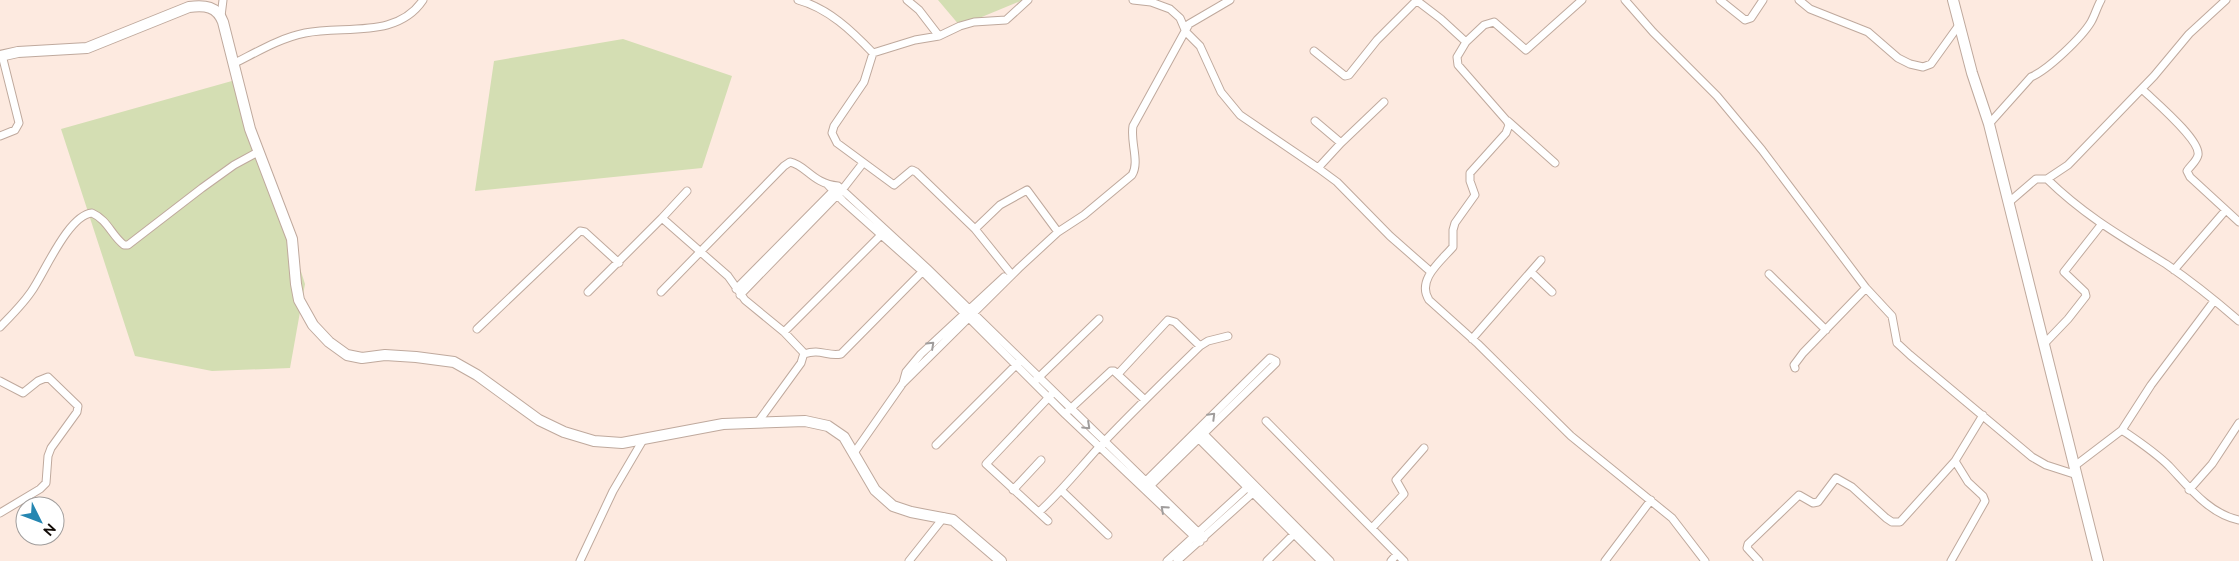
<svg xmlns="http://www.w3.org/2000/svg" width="2239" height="561" font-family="Raleway,sans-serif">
<rect width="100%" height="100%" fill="#fdeae0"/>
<path fill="#d4deb3" d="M 938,0 L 1023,0 L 960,26 Z
M 623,39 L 732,76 L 702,168 L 475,191 L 494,61 Z
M 239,79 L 305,284 L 290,368 L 212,371 L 135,356 L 61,129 Z"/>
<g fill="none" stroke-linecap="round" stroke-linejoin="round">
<defs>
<path id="street" d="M 798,0 C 828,8 852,31 873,53 L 864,82 L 834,126 L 832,133 L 837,143 L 894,185 L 912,170 L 916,172 L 975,229 L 1012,275
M 907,0 L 919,10 L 939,36
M 1133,0 L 1151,2 L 1170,9 L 1180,18 L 1186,32 L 1200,46 L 1221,92 L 1240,115 L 1318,168 L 1341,143 L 1315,121
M 1416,0 L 1441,19 L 1466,42 L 1457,57 L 1458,65 L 1507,121 L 1509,125 L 1506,133 L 1470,173 L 1470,181 L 1475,195 L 1455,223 L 1453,230 L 1453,247 C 1441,261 1416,280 1429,300 L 1478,344 L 1571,436 L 1672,518 L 1705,561
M 1625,0 L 1653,32 L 1717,96 L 1762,150 L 1866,288 L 1892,316 L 1897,343 L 1910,355 L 2032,457 L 2046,465 L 2077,475
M 1720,0 L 1745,20 L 1751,18 L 1763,0
M 1799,0 L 1810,9 L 1868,32 L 1898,58 L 1910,64 L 1923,67 L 1931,64 L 1959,25
M 221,16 L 223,0
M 1466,42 L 1484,25 L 1494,22 L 1526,50 L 1582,0
M 1314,51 L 1345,76 L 1349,75 L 1377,40 L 1417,0
M 873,53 L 915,40 L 939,36 L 960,26 L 974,22 L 1006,20 L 1028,0
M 235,63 C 257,52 280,38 305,33 C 345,25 397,39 423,0
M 2142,89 C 2153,100 2201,140 2198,155 C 2197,161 2190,166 2187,171 L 2190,177 L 2239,222
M 1508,121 L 1555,163
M 1989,124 L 2031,77 C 2048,70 2082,37 2091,22 C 2095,15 2097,7 2101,0
M 0,136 L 15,130 L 19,123 L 2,55
M 1341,143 L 1384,102
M 1318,168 L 1337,182 L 1390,236 L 1431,272
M 2047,179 C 2085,216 2122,237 2166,264 C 2191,281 2216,301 2239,321
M 828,185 L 843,201 L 923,272 L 1065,414 L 1200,542
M 2008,203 L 2036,179 L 2047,179 L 2068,165 L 2154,76 L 2189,34 L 2226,0
M 662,218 L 687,191
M 975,229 L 1000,205 L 1027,190 L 1058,232
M 2174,270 L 2225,211
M 1531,272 L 1552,292
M 1769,274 L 1826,330
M 736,289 L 835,189
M 588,292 L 662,218 L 728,276 L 745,300 L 784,332 L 804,353 L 801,363 L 758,422
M 661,292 L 784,166 L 790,162 C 806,165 813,184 838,186 L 927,268 L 1204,538
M 740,295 L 842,190 L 863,163
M 0,327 C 11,316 22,305 31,292 C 44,274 68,215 92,213 C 108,220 111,235 124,245 L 128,245 L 202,188 L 234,165 L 258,152
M 477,329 L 580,231 L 585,232 L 619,263
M 784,332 L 884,232
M 1472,339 L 1541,260
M 2044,344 L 2068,319 L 2086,296 L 2085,292 L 2064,272 L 2101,225
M 804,354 C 821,348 827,357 841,354 L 924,270
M 1795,368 L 1794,365 L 1803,353 L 1866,288
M 1118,374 L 1168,320 L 1175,322 L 1200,346
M 0,381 L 23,393 L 38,381 L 48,377 L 78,406 L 77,412 L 51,448 L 48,456 L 46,483 L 40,489 L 0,513
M 1035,381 L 1099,319
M 903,383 L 906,372 L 921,354 L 1004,277 L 1004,281
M 1068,411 L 1111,371 L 1114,371 L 1145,400
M 1266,421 L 1404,561
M 2122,430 C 2138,441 2155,452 2169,466 C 2188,486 2209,514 2239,520
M 1201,431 L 1330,561
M 1196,436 L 1321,561
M 936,445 L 1019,362
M 854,453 L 903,383 L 1019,268 L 1058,232 L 1084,215 L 1132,175 C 1140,162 1130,142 1133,126 L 1189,24 L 1230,0
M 2076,465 L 2122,430 L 2151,385 L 2214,301
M 1144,483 L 1270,358 L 1276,361 L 1276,363 L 1148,488
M 1013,490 L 1041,460
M 2189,490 L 2212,464 L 2239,423
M 1062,491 L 1108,535
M 1039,512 C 1061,492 1079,469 1099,447 C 1132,412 1166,379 1200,346 L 1208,341 L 1228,336
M 1048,521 L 986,464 L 1051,395
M 1372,528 L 1404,494 L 1396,480 L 1424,448
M 580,561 L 613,491 L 643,440
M 909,561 L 944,517
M 1167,561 L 1250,485
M 1177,561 L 1255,491
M 1267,561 L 1294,534
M 1391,561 L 1397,554
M 1605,561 L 1651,500
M 1759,561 L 1747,548 L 1748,544 L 1799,495 L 1813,503 L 1818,502 L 1836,478 L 1852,487 L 1886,518 L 1892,522 L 1900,522 L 1955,461 L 1983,415
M 1951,561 L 1985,501 L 1983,496 L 1968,482 L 1955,461"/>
<path id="secondary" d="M 1953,0 L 1972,73 L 1989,124 L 2098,561
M 0,56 L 18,52 L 87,48 L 189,7 C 205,5 217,6 223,22 L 250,129 L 292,239 L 296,284 L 299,300 L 313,325 L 329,342 L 347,355 L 362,358 L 385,355 L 416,357 L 454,362 L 477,375 L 539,420 L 564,432 L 594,441 L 622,443 L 723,424 L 805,421 L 828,426 L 844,437 L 875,490 L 893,506 L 911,512 L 953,520 L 1001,561"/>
</defs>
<use href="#street" stroke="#bfa99d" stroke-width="9"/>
<use href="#secondary" stroke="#bfa99d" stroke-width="12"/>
<use href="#street" stroke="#fff" stroke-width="7"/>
<use href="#secondary" stroke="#fff" stroke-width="10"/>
</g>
<defs><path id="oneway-chevron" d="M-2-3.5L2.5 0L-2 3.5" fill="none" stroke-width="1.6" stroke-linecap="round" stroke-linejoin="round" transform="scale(1.25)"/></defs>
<g stroke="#a09d9c">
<use href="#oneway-chevron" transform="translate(931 345) rotate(-43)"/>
<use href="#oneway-chevron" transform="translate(1212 416) rotate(-45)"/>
<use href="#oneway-chevron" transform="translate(1087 426) rotate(43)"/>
<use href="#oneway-chevron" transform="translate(1164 509) rotate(-138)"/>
</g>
<g transform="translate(40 521) rotate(132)"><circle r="24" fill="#ffffff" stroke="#a09d9c"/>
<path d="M0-4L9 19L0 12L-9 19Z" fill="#2586b1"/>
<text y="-8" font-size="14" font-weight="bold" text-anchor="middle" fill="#120b07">N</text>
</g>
</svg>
